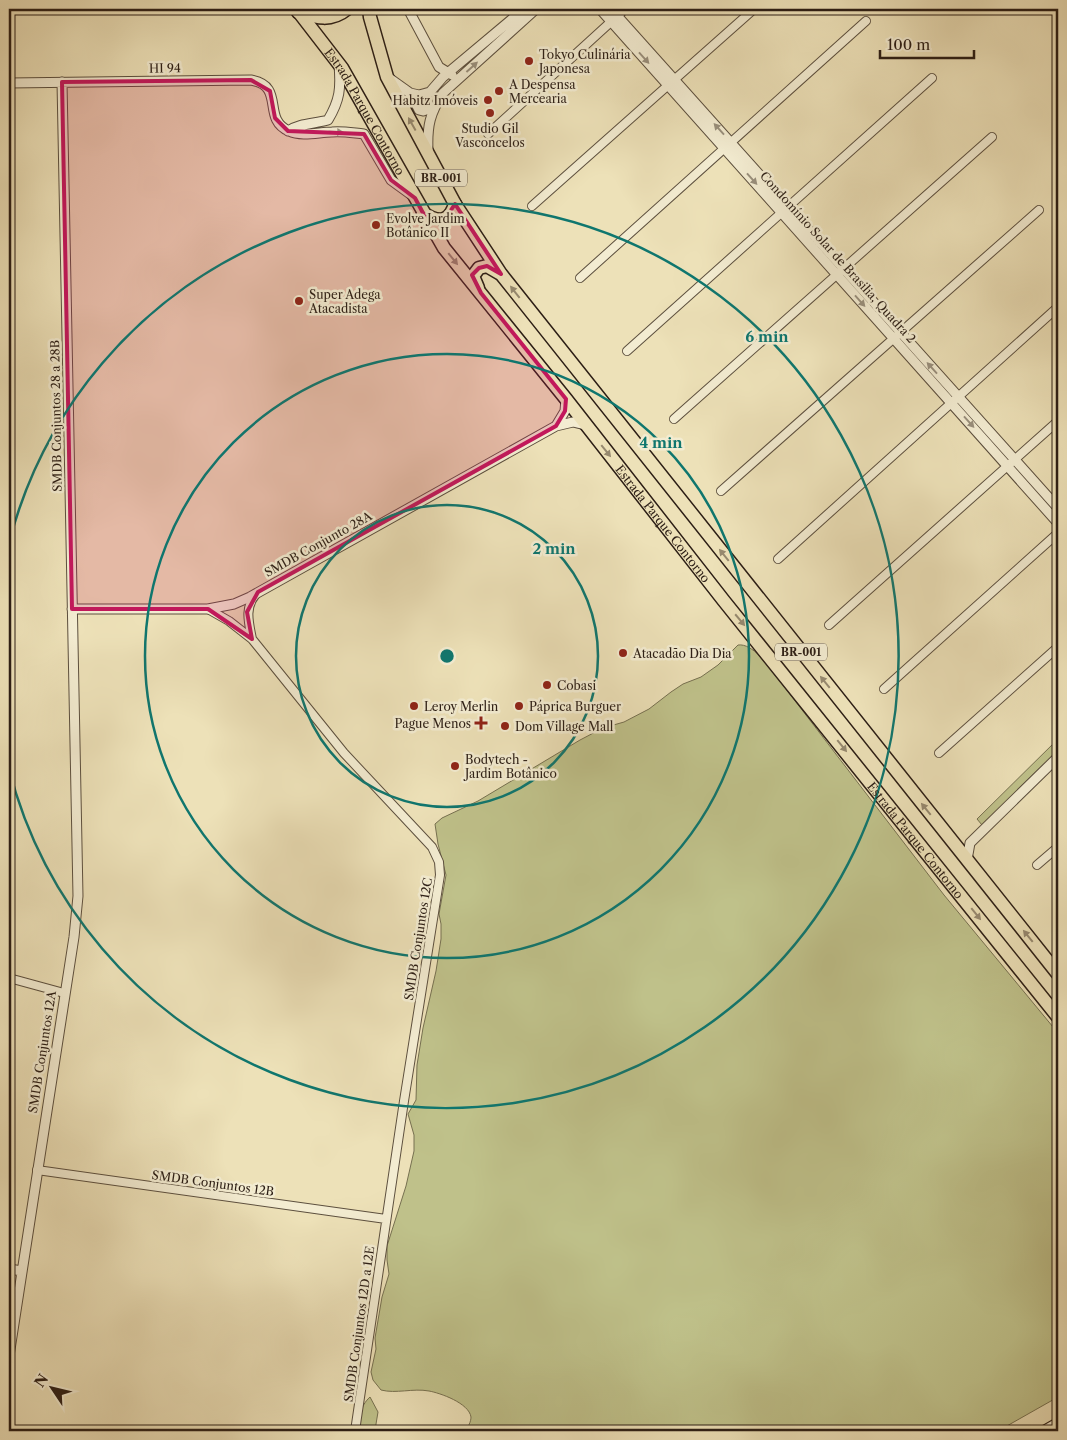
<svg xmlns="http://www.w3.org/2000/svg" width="1067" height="1440" font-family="'Libre Caslon Text',serif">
<rect width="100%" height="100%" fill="#ede1b8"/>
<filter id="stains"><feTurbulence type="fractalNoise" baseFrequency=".004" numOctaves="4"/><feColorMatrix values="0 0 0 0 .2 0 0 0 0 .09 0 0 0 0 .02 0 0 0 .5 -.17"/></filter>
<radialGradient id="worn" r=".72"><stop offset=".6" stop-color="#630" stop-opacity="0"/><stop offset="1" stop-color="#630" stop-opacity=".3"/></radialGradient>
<path fill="#bfc18a" stroke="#767050" d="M 738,645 C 753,643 768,666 776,676 L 944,895 L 1058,1033 L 1058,1397 L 998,1431 L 465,1431 C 468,1427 471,1422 471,1417 C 469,1403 440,1393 429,1391 C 413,1388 396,1394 381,1390 L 373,1380 L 371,1372 L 376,1349 L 375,1338 L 382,1297 L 389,1274 L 387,1260 L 387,1246 L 406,1186 L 414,1151 L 414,1135 L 408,1114 L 416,1100 L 417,1065 L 423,1028 L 436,971 L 441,939 L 441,924 L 439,914 L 446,875 L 438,844 L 435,824 L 442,818 L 478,801 L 580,740 L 603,728 L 624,722 L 649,709 L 671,692 L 683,684 L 701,677 L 718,665 Z
M 1058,739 L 1058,750 L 982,825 L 977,819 Z
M 370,1397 L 378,1412 L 375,1430 L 374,1431 L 361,1431 C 360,1418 359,1407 370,1397 Z"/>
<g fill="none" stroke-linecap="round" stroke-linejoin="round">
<defs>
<path id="minor" d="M 488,134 L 625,9
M 532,206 L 754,9
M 580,278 L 866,21
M 627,351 L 932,78
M 674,419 L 992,137
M 721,491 L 1039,210
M 778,559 L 1058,307
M 208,609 L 229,621 L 252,639 L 344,753 L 432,847 L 439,862 L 440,875 L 404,1101 L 355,1431
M 829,625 L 1058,421
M 252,639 C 249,623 244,608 256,594
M 884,689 L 1058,533
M 939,753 L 1058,647
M 1037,865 L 1058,847
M 9,978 L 64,993
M 37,1170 L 386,1219"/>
<path id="tertiary" d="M 408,9 L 439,67 L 452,75
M 600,9 L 1058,523
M 611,9 L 1058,508
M 389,78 L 410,93 L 419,95 L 430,92 L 443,77 L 524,9
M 9,83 L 251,80 C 286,86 261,119 289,131 C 302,137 319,132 332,132 C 343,131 353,133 364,134 L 391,180 L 413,196
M 424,94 L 417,106 L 419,110 L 423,111 L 434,107
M 288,131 C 300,123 314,124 328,120 C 340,100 341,88 339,65
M 428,150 C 427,126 430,113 443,93 L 536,9
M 556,426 L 565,411 L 566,399
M 72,609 L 208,609 L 234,604 L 250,597 L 556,426 L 573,422 L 585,425
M 967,860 L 970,843 L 1058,757
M 9,1269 L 22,1271
M 9,1356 L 74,937 L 78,896 L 62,82"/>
<path id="secondary" d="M 1044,1431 L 1058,1423"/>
<g id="trunk">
<path d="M 369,9 L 370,17 L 387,77 L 455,204 L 501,274 L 1058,974"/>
<path id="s1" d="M 298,11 L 342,68 L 444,248 L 566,399 L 724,601 L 1058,1017"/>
<path d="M 298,12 C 317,18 331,22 347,9"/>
<path d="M 423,213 C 439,223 449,223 455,204"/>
<path d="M 478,288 L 473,276 L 479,268 L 487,266 L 499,273"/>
</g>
</defs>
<use href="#minor" stroke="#5c4f3e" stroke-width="10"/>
<use href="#tertiary" stroke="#5c4f3e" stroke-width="11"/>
<use href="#secondary" stroke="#2c1e15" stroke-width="12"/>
<use href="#trunk" stroke="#2c1e15" stroke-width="15"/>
<use href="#minor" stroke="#f3ecd1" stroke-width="8"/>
<use href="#tertiary" stroke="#f3ecd1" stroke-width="9"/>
<use href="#secondary" stroke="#f3ecd1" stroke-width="10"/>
<use href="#trunk" stroke="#ede1b8" stroke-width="12"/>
</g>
<defs><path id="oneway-solid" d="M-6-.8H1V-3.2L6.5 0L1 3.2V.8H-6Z" transform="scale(1.25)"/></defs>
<g fill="#998f7c">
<use href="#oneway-solid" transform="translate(644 58) rotate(48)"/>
<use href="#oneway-solid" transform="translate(472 67) rotate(-42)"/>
<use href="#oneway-solid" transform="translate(719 129) rotate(-132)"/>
<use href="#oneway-solid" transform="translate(336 132) rotate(2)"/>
<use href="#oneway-solid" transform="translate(752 179) rotate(48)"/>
<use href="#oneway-solid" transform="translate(860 301) rotate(48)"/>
<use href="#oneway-solid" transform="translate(932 368) rotate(-132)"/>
<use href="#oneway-solid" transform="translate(969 422) rotate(48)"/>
</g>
<g fill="#96896f">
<use href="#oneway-solid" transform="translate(412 124) rotate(-119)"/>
<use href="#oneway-solid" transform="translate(453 259) rotate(51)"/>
<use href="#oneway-solid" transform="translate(515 292) rotate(-128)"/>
<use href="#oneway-solid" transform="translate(606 451) rotate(51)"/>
<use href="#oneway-solid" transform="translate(724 555) rotate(-129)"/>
<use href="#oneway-solid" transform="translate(740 620) rotate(50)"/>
<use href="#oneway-solid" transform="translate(825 682) rotate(-129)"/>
<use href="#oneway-solid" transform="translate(842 746) rotate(51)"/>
<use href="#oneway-solid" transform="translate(926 809) rotate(-129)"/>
<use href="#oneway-solid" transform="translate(976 914) rotate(51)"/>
<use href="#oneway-solid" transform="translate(1028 936) rotate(-129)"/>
</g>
<path fill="#c2185b" fill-opacity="0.2" stroke="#c2185b" stroke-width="4" stroke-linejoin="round" d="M 251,80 L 270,91 L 275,118 L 288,131 L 364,134 L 391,180 L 415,198 L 423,213 L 434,220 L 445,219 L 455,204 L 501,274 L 487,266 L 479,268 L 472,275 L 481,293 L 566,399 L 565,411 L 556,426 L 258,592 L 247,612 L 252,639 L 208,609 L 72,609 L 62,82 Z"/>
<g fill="none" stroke="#0f766e" stroke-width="2.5">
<circle cx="447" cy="656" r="151"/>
<circle cx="447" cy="656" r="302"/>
<path d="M9 543A452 452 0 1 1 9 769"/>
</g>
<g fill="#8f2418" stroke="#f3ecd1" stroke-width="2">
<circle cx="529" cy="61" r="5"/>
<circle cx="499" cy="91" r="5"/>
<circle cx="488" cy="100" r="5"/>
<circle cx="490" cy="113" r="5"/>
<circle cx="376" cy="225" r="5"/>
<circle cx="299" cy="301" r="5"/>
<circle cx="623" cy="653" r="5"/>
<circle cx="547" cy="685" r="5"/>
<circle cx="414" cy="706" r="5"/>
<circle cx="519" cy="706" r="5"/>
<path d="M478.5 715.5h5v5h5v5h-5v5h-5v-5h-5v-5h5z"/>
<circle cx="505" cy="726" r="5"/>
<circle cx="455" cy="766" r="5"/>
</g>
<g text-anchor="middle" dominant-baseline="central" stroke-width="5" stroke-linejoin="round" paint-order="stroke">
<g fill="#f3ecd1" stroke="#685c4d" stroke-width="1">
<rect x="415" y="169.5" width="52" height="17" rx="4"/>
<rect x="775" y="643.5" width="52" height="17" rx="4"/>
</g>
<g font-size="11" font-weight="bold" fill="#2c1e15">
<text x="441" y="178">BR-001</text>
<text x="801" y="652">BR-001</text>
</g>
<g font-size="12" fill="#2c1e15" stroke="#f3ecd1" text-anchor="start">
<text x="539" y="54">Tokyo Culinária<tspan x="539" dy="14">Japonesa</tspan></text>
<text x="509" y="84">A Despensa<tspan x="509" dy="14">Mercearia</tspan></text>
<text x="478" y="100" text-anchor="end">Habitz Imóveis</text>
<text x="490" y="128" text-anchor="middle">Studio Gil<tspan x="490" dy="14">Vasconcelos</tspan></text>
<text x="386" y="218">Evolve Jardim<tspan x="386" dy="14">Botânico II</tspan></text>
<text x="309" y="294">Super Adega<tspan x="309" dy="14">Atacadista</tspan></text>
<text x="633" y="653">Atacadão Dia Dia</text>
<text x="557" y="685">Cobasi</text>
<text x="424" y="706">Leroy Merlin</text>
<text x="529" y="706">Páprica Burguer</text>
<text x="471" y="723" text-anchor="end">Pague Menos</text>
<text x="515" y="726">Dom Village Mall</text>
<text x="465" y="759">Bodytech -<tspan x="465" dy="14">Jardim Botânico</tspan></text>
</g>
<g font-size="12" fill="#2c1e15" stroke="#f3ecd1">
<text transform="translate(165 68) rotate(-1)">HI 94</text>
<text stroke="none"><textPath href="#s1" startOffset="121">Estrada Parque Contorno</textPath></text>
<text transform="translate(838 257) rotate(48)">Condomínio Solar de Brasilia, Quadra 2</text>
<text transform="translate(56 416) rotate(-91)">SMDB Conjuntos 28 a 28B</text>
<text stroke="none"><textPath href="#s1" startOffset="631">Estrada Parque Contorno</textPath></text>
<text transform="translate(318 544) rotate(-29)">SMDB Conjunto 28A</text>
<text stroke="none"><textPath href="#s1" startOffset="1036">Estrada Parque Contorno</textPath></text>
<text transform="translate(418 939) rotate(-81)">SMDB Conjuntos 12C</text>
<text transform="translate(42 1052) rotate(-81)">SMDB Conjuntos 12A</text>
<text transform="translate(213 1183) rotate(8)">SMDB Conjuntos 12B</text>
<text transform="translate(359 1324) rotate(-82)">SMDB Conjuntos 12D a 12E</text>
</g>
</g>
<circle cx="447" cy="656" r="8" fill="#0f766e" stroke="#f3ecd1" stroke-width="2.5"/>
<g font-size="15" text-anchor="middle" font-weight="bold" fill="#0f766e" stroke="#f3ecd1" stroke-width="5" stroke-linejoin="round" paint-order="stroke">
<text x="767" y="342">6 min</text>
<text x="661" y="448">4 min</text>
<text x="554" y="554">2 min</text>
</g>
<rect width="1067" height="1440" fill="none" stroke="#ede1b8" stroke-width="30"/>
<rect x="10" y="10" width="1047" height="1420" fill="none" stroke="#2c1e15" stroke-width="2.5"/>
<rect x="15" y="15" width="1037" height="1410" fill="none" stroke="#2c1e15"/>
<g transform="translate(52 1388) rotate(305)" stroke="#f3ecd1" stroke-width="4" paint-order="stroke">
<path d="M0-4L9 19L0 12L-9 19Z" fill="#2c1e15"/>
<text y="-8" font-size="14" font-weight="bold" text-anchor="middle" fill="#2c1e15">N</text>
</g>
<path d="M880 50v8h94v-8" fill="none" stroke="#2c1e15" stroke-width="2.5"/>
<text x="887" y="50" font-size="15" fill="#2c1e15" stroke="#f3ecd1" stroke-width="4" paint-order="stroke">100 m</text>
<rect width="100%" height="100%" filter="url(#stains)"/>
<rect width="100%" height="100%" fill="url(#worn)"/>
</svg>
